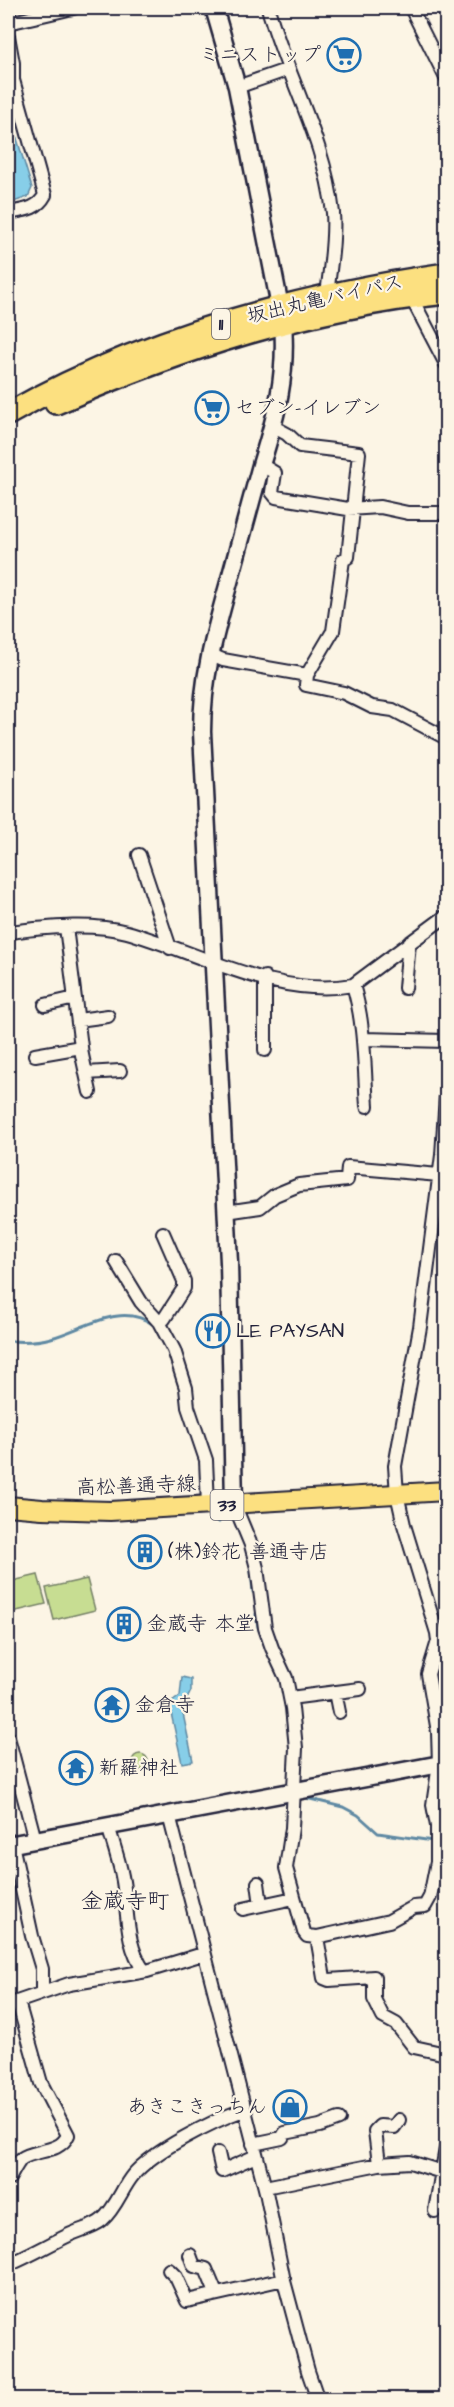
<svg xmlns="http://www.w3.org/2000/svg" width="454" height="2407" font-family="'Architects Daughter','Klee One',sans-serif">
<rect width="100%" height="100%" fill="#fcf5e5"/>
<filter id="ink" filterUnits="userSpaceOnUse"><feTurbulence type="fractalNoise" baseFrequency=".0167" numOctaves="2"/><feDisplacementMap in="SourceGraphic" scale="12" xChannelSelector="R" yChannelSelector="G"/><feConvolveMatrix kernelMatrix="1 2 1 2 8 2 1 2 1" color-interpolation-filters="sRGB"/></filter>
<g filter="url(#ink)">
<path fill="#c7dd92" stroke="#748066" stroke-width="1.5" d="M 38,1575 L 46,1604 L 8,1613 L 8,1582 Z
M 87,1579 L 95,1610 L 54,1620 L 46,1588 Z
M132 1762a8 8 0 1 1 16 0a8 8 0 1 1-16 0Z"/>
<path fill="#87cee8" stroke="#5f89a3" stroke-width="1.5" d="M 8,109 L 32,188 L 28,197 L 8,204 Z
M 182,1677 L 191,1679 L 191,1691 L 182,1709 L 193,1761 L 182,1763 L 169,1704 L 180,1696 Z"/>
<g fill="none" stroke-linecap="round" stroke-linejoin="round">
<path stroke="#5f89a3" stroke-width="3" d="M 9,1341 C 23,1342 37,1342 51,1338 C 84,1329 121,1301 154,1325
M 211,1516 L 219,1522
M 251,1570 L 253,1592
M 256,1614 L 258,1627 L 272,1661
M 302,1797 L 343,1807 L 358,1815 L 378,1833 L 433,1841"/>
<defs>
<path id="street" d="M 268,8 C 287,77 325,140 333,213 C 335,239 330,268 327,295
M 411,8 L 446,78
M 8,23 L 73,8
M 8,36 L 13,63 L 13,80 L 45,195 C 37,210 23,210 8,213
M 237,87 L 289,69
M 411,297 L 446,364
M 274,427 L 287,434 L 300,446 L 359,453 L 348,557 L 343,560 L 333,631 L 307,675 L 306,685 L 344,693 L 372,707 L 393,710 L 446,738
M 262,465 L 275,473 L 272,492 L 276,497 L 348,509 L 380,507 L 408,513 L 446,513
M 209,654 L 223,660 L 307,675
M 139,855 L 170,948
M 66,927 L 82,1055 L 90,1092
M 8,932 C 46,928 89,922 127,932 C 198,952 277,999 353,985 L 446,916
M 265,977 L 265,1050
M 353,985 C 365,1024 364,1065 367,1106
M 405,988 L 409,943
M 45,1005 L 75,998
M 78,1020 L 108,1016
M 364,1039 L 446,1041
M 35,1055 L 81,1047
M 86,1073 L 120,1071
M 226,1212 L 260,1207 L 275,1195 L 299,1185 L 347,1180 L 348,1167 L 439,1175
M 116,1261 L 141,1302 L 159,1322 L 174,1350 L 186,1388 L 188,1407 L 206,1460 L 208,1505
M 159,1322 L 164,1319 L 184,1288 L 184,1281 L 163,1233
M 234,1504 L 251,1545 L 257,1568 L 265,1628 L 272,1648 L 286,1678 L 292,1708 L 296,1748 L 292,1828 L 286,1868 L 304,1932 L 307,1936 L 317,1937 L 324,1978 L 329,1980 L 374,1977 L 374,1999 L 383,2017 L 396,2024 L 414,2047 L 446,2054
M 335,1692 L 339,1712
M 290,1698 L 360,1689
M 8,1737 L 35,1840
M 169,1815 L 266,2192 L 284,2281 L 308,2371 L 318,2400
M 108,1826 C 113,1843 119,1860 122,1876 C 129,1910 124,1942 144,1971
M 12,1844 L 32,1936 L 42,1969 L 42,1993
M 258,1883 L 261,1905
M 243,1909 L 294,1898
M 317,1937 L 389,1921 L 414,1907 L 425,1906 L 430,1897 L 437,1862 L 437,1826 L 433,1805 L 439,1764 L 438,1732 L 428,1674 L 438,1641 L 437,1633 L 404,1525 L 397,1494 L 395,1466 L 420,1327 L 442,1155 L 446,1095
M 8,2005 L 69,1984 L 147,1971 L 203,1954
M 253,2144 L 282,2138 L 285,2133 L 320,2126 L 339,2119
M 218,2153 L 222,2171 L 256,2156
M 379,2164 L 375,2131 L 380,2126 L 394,2127 L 399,2120
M 8,2180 C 12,2174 16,2165 21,2159 C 33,2149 60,2154 68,2135 L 41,2083 L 18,2002
M 265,2187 L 379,2164 L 410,2162 L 442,2172
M 435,2211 L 446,2148
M 190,2255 L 194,2266 L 206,2269 L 216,2293
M 8,2265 C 29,2256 48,2245 69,2235 C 79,2230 94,2227 102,2220 C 116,2208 122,2188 133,2175 C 154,2150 213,2121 243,2110
M 169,2270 L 176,2277 L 187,2301 L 284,2279"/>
<path id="secondary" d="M 214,8 L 237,87 L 283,322 C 287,377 277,413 261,465 C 251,502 241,539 231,575 C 216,629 202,676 202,732 L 229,1262 L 234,1504
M 8,1845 L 446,1763"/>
<path id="primary" d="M 8,1506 L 42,1509 L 110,1511 L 446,1491"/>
<path id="highway" d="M 56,403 C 181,349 310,307 446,293
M 8,414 C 142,338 294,296 446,274"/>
</defs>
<use href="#street" stroke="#22223b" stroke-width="16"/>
<use href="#secondary" stroke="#22223b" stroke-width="21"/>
<use href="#primary" stroke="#22223b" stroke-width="22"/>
<use href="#highway" stroke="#22223b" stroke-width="26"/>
<use href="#street" stroke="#fcf5e5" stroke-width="12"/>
<use href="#secondary" stroke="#fcf5e5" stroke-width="16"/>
<use href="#primary" stroke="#fce080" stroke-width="18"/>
<use href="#highway" stroke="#fce080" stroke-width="21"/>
</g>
</g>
<defs>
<symbol id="supermarket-ring" viewBox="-11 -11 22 22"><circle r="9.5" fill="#fcf5e5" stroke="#1f6fb2" stroke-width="1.5"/><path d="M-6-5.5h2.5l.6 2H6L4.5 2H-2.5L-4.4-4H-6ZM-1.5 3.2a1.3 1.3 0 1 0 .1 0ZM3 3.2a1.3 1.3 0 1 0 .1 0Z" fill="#1f6fb2"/></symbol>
<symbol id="restaurant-ring" viewBox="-11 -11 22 22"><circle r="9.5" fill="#fcf5e5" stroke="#1f6fb2" stroke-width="1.5"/><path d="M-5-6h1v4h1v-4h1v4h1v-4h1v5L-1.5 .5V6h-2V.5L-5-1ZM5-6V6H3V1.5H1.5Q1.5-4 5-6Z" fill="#1f6fb2"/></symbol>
<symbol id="building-ring" viewBox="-11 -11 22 22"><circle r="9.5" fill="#fcf5e5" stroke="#1f6fb2" stroke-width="1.5"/><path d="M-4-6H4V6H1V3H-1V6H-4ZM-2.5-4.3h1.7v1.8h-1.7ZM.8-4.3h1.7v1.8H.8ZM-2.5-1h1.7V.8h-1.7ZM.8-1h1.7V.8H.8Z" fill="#1f6fb2"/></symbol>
<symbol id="temple-ring" viewBox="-11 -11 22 22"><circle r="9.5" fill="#fcf5e5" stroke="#1f6fb2" stroke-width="1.5"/><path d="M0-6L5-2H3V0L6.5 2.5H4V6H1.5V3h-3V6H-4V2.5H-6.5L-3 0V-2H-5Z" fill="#1f6fb2"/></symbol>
<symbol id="shop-ring" viewBox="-11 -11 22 22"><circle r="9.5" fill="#fcf5e5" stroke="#1f6fb2" stroke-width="1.5"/><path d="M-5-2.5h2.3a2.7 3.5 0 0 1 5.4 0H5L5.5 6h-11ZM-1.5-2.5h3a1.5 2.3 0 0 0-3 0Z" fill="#1f6fb2"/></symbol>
</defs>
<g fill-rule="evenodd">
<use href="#supermarket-ring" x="325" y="36" width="38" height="38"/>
<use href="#supermarket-ring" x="193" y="389" width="38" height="38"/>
<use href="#restaurant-ring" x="194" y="1312" width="38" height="38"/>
<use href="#building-ring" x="126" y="1533" width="38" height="38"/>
<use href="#building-ring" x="105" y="1605" width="38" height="38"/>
<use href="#temple-ring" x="93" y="1686" width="38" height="38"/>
<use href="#temple-ring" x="57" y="1749" width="38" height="38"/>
<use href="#shop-ring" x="271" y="2088" width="38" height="38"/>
</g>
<g text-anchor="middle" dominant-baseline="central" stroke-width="4.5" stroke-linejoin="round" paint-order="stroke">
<g fill="#fcf5e5" stroke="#63616e" stroke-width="1.5">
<rect x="212" y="309" width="18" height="30" rx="4.5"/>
<rect x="210.5" y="1490" width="33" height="30" rx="4.5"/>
</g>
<g font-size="18" font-weight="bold" fill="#22223b">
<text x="221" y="324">11</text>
<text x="227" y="1505">33</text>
</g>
<g font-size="20" fill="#22223b" stroke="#fcf5e5" text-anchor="start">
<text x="321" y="55" text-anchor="end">ミニストップ</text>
<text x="235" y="408">セブン-イレブン</text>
<text x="236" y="1331">LE PAYSAN</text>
<text x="168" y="1552">(株)鈴花 善通寺店</text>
<text x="147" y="1624">金蔵寺 本堂</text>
<text x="135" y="1705">金倉寺</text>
<text x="99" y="1768">新羅神社</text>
<text x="267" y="2107" text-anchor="end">あきこきっちん</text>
</g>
<g font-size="20" fill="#22223b" stroke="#fcf5e5">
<text transform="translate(325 299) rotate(-13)">坂出丸亀バイパス</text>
<text transform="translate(136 1486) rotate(-2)">高松善通寺線</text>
</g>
<g font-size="22" fill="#22223b" stroke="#fcf5e5">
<text x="125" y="1901">金蔵寺町</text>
</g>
</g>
<rect width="454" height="2407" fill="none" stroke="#fcf5e5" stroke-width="30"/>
<rect x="15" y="15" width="424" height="2377" fill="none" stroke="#22223b" stroke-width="2" filter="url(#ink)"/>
</svg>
